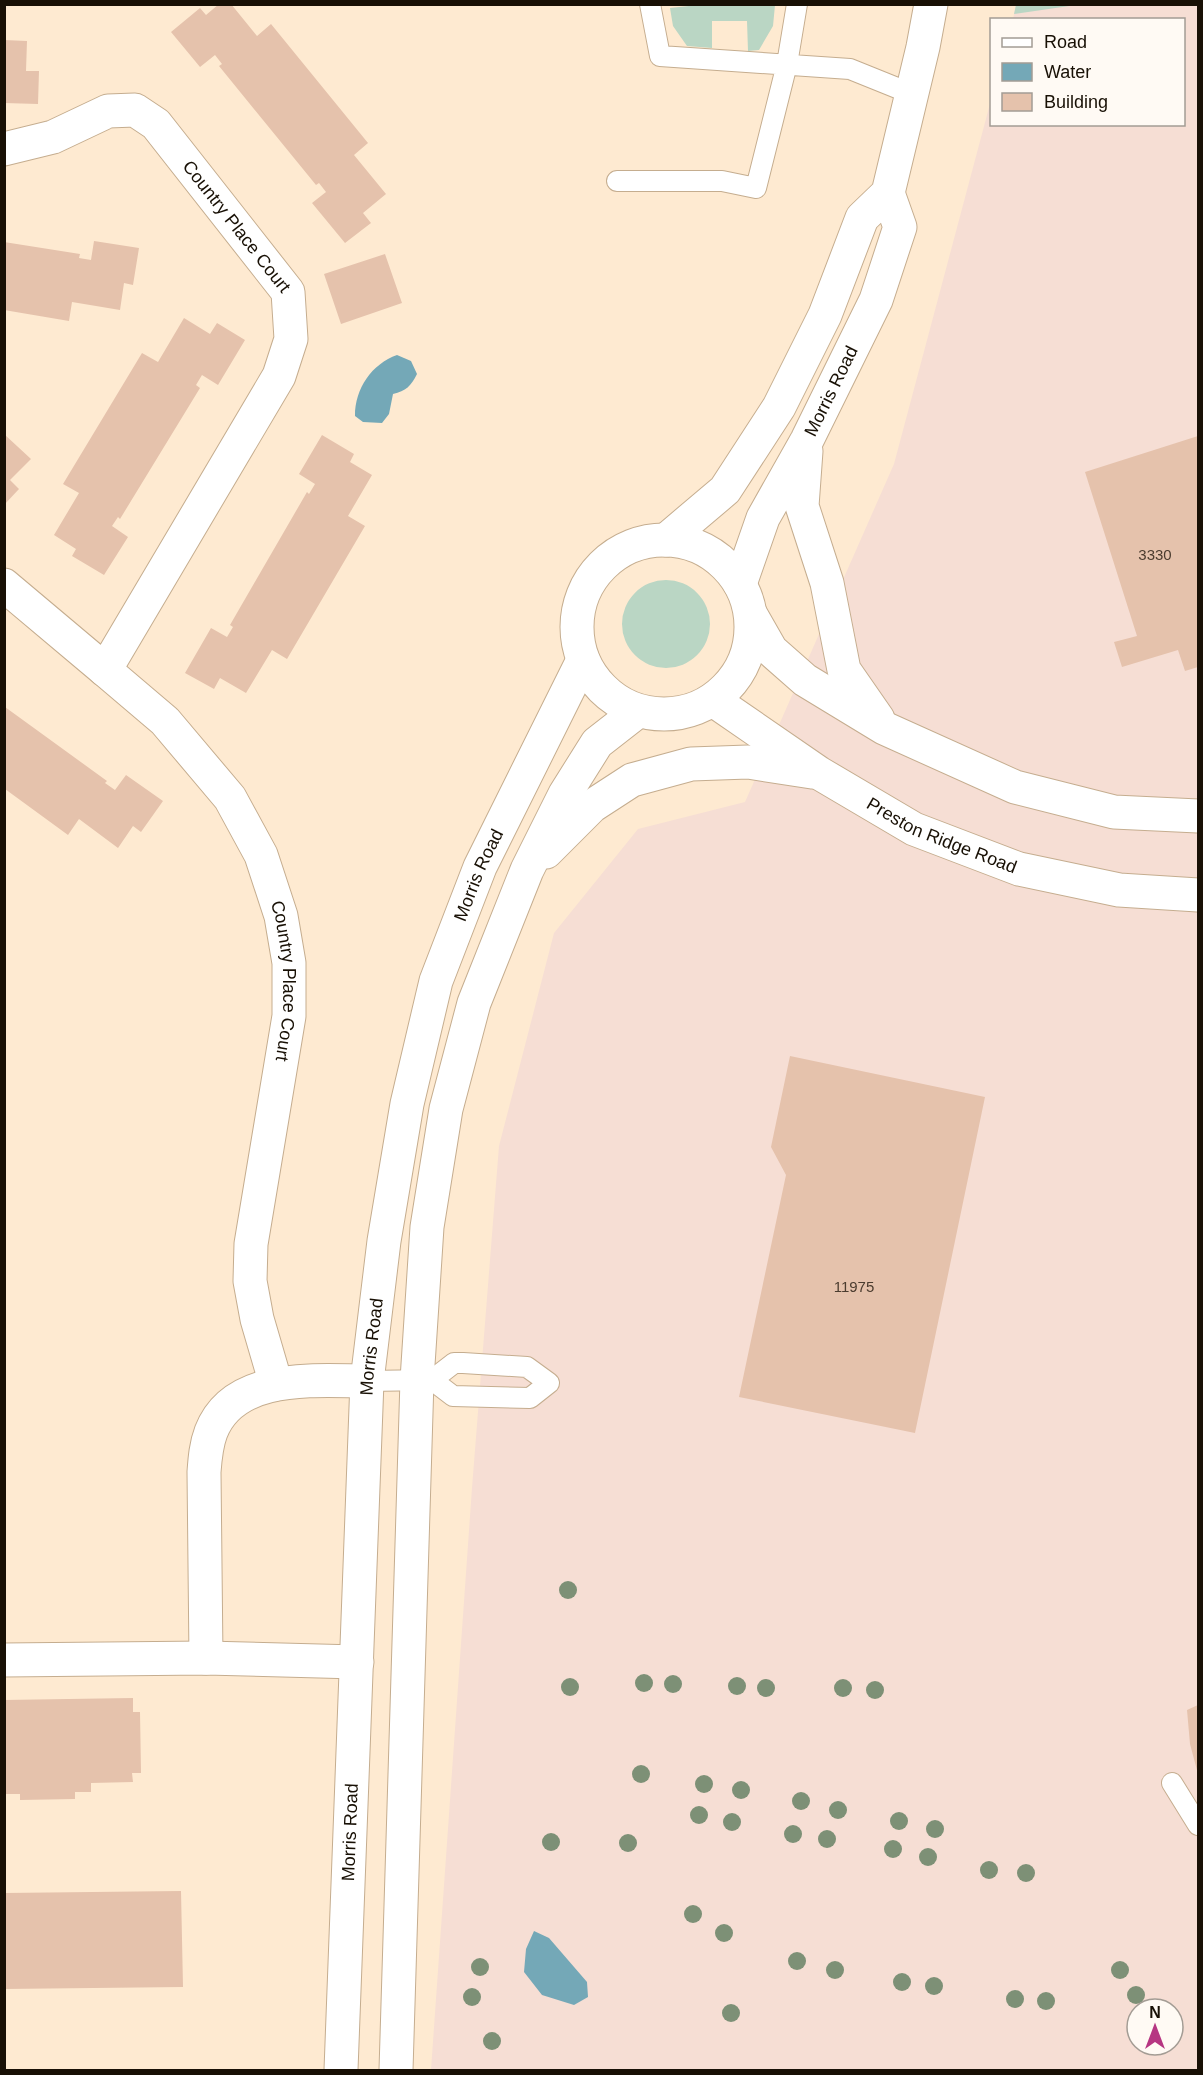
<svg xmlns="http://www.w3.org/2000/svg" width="1203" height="2075" font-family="Helvetica,sans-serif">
<rect width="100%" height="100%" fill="#feead1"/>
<path fill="#f6ded4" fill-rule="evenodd" d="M 1016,5 L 1198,5 L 1198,2070 L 431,2070 L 472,1488 L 499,1146 L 554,933 L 638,829 L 745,802 L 894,464 L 991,100 L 992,124 L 1184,124 L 1184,20 L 1013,19 ZM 1137,2009 L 1173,2009 L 1173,2045 L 1137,2045 Z"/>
<path fill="#bad6c4" d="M 698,5 L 775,5 L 773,26 L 759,50 L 748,51 L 747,21 L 712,21 L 712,48 L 687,46 L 673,26 L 670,8 Z
M 1016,5 L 1016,4 L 1076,5 L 1014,14 Z
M622 624a44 44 0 1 1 88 0a44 44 0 1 1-88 0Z"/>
<path fill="#74a8b7" d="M 397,355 L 411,361 L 417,374 C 411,386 406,391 393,394 L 389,414 L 382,423 L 363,422 L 355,416 C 355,388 372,364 397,355 Z
M 534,1931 L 549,1938 L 587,1982 L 588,1997 L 574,2005 L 542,1995 L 524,1972 L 526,1949 Z"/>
<path fill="#e5c2ac" d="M 219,4 L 231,4 L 257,36 L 271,24 L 368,143 L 354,155 L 386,194 L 363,213 L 371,223 L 345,243 L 312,203 L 326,192 L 319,183 L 316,185 L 219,66 L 222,64 L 215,55 L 200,67 L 171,32 L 200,8 L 206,15 Z
M 4,40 L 27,41 L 26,71 L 39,71 L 38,104 L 4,103 Z
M 94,241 L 139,248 L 133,285 L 124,283 L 120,310 L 72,302 L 69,321 L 4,310 L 4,242 L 80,254 L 79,258 L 91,260 Z
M 385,254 L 402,303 L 341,324 L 324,274 Z
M 184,318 L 210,334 L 217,323 L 245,340 L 218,385 L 202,375 L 196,385 L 200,388 L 120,519 L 118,517 L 112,526 L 128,537 L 104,575 L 72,556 L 76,549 L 54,535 L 79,493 L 63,484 L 142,353 L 158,362 Z
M 4,434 L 31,459 L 10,480 L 19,489 L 4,505 Z
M 322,435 L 354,454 L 350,462 L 372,475 L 348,516 L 365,526 L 287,659 L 272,650 L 246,693 L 220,678 L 214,689 L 185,673 L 211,628 L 227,637 L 233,627 L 230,625 L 307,492 L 309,494 L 315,484 L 299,474 Z
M 1198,436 L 1198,667 L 1185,671 L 1178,650 L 1122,667 L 1114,642 L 1137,636 L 1085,472 Z
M 5,707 L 107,781 L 105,783 L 115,790 L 126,775 L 163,801 L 141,832 L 133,826 L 118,848 L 79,819 L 68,835 L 5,789 Z
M 790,1056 L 985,1097 L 915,1433 L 739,1397 L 786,1175 L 771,1147 Z
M 133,1698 L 133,1712 L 140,1712 L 141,1773 L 132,1773 L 133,1782 L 91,1783 L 91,1792 L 75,1792 L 75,1799 L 20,1800 L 20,1794 L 4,1794 L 4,1700 Z
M 1198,1705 L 1198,1774 L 1190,1744 L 1187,1710 Z
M 181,1891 L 183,1987 L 4,1989 L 4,1893 Z"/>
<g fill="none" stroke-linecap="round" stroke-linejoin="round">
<defs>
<path id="service" d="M 650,4 L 660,56 L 850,69 L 912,94
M 617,181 L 722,181 L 756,188 L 787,64 L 797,4
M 367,1381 L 432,1380 L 454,1363 L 463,1363 L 527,1367 L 549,1383 L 530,1398 L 453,1396 L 432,1380
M 1172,1783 L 1198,1825"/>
<g id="minor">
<path id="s1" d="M 4,149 L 53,137 L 108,111 L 135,110 L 156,124 L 288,292 L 291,339 L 279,376 L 105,670 L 4,585"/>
<path d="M 806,451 L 802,506 L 827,583 L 844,670 L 878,719"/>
<circle cx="664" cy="627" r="87"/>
<path d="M 666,540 L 725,490 L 779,407 L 825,315 L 862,218 L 888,193 L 923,47 L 931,4"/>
<path id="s2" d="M 740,584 L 763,518 L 807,440 L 876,300 L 900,227 L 888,193"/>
<path d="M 751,615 L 771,650 L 805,680 L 884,728 L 1015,787 L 1114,812 L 1198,816"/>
<path id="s3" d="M 105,670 L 165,721 L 230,798 L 261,855 L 281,916 L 289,963 L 289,1016 L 251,1244 L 250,1281 L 257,1319 L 276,1384"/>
<path id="s4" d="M 713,700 L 819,773 L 914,829 L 1019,869 L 1119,890 L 1198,895"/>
<path d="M 546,852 L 592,806 L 632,780 L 691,764 L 748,762 L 812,772"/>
<path d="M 206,1658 L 204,1472 C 205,1458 206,1445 211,1432 C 234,1372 316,1381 367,1381"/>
<path d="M 4,1660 L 206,1658 L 357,1662"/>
<path id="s5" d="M 341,2070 L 367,1381 L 384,1241 L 407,1104 L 436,981 L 480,867 L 583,660"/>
<path d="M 396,2070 L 417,1380 L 427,1227 L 446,1109 L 474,1003 L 527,870 L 565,794 L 597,743 L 638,711"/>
</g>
</defs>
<use href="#service" stroke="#c5ad8f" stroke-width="22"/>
<use href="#minor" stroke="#c5ad8f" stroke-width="35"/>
<use href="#service" stroke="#fff" stroke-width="20"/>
<use href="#minor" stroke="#fff" stroke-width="33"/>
</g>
<g fill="#7d9076">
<circle cx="568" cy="1590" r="9"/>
<circle cx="644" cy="1683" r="9"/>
<circle cx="673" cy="1684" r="9"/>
<circle cx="737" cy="1686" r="9"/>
<circle cx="570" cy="1687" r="9"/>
<circle cx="766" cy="1688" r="9"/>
<circle cx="843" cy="1688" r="9"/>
<circle cx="875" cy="1690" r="9"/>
<circle cx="641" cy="1774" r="9"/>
<circle cx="704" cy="1784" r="9"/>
<circle cx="741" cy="1790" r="9"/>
<circle cx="801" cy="1801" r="9"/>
<circle cx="838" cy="1810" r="9"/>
<circle cx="699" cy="1815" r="9"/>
<circle cx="899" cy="1821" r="9"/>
<circle cx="732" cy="1822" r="9"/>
<circle cx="935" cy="1829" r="9"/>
<circle cx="793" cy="1834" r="9"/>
<circle cx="827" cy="1839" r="9"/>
<circle cx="551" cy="1842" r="9"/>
<circle cx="628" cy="1843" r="9"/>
<circle cx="893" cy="1849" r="9"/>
<circle cx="928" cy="1857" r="9"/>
<circle cx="989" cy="1870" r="9"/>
<circle cx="1026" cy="1873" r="9"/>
<circle cx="693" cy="1914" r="9"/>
<circle cx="724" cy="1933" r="9"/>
<circle cx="797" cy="1961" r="9"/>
<circle cx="480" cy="1967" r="9"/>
<circle cx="835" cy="1970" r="9"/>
<circle cx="1120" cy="1970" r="9"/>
<circle cx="902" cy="1982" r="9"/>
<circle cx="934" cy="1986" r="9"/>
<circle cx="1136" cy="1995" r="9"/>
<circle cx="472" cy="1997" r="9"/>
<circle cx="1015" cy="1999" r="9"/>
<circle cx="1046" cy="2001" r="9"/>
<circle cx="731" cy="2013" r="9"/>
<circle cx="492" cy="2041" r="9"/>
</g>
<g text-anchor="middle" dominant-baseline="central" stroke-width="5" stroke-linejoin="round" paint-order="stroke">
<g font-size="15" fill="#4b3c2f">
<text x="1155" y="554">3330</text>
<text x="854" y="1286">11975</text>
</g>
<g font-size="18" fill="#181005" stroke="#fffaf4">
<text stroke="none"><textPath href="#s1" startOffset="294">Country Place Court</textPath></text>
<text stroke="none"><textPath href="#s2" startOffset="214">Morris Road</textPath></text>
<text stroke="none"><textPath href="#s4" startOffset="267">Preston Ridge Road</textPath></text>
<text stroke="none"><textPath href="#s5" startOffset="1210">Morris Road</textPath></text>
<text stroke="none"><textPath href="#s3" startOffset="374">Country Place Court</textPath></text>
<text stroke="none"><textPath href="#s5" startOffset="724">Morris Road</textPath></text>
<text stroke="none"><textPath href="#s5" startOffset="238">Morris Road</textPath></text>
</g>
</g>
<rect width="1203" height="2075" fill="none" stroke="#181005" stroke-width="12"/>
<rect x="990" y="18" width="195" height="108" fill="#fffaf4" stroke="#a39c94" stroke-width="1.5"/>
<rect x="1002" y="38" width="30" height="9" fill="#ffffff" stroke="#a39c94" stroke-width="1.5"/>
<text x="1044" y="48" font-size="18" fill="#181005">Road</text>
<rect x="1002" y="63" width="30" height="18" fill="#74a8b7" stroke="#a39c94" stroke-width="1.5"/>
<text x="1044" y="78" font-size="18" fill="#181005">Water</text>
<rect x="1002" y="93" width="30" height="18" fill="#e5c2ac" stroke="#a39c94" stroke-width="1.5"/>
<text x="1044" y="108" font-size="18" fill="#181005">Building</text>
<g transform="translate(1155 2027)"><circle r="28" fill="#fffaf4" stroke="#a39c94" stroke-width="1.5"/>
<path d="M0-4.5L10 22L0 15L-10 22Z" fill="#b63682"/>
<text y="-9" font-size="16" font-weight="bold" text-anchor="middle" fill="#181005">N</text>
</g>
</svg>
